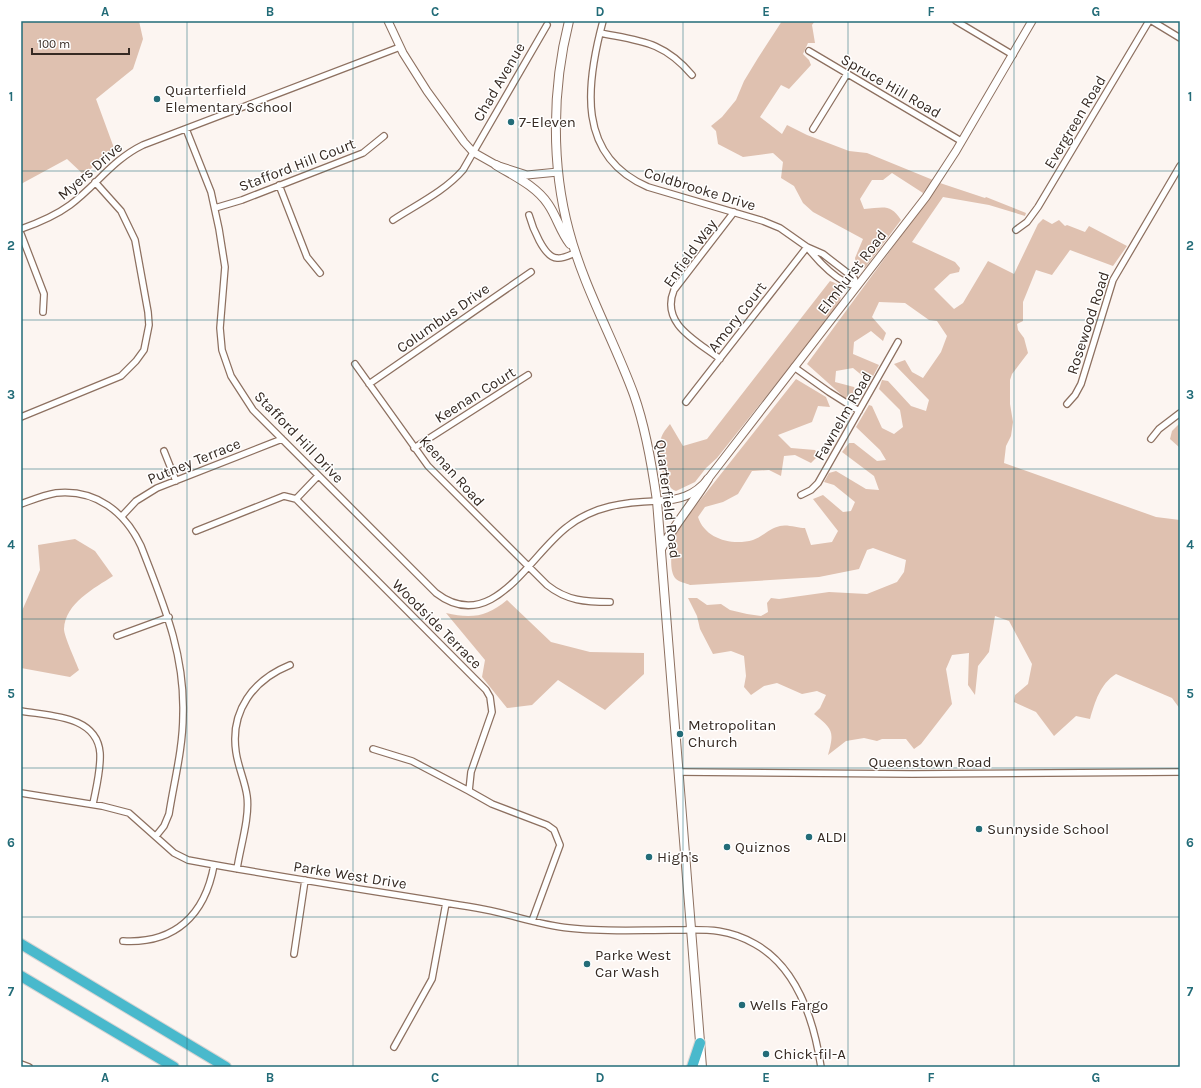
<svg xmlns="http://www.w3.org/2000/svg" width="1201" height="1088" font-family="Karla,sans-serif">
<rect width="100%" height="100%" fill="#fcf5f1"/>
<path fill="#dfc1b0" d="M 21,21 L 139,21 L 143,39 L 133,69 L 96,99 L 114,148 L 84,175 L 67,159 L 21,184 Z
M 782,21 L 815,21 L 812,25 L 815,43 L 808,43 L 803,54 L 809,60 L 811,65 L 789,89 L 781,85 L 760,117 L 782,134 L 787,125 L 807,135 L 849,151 L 867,153 L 933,180 L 923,193 L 892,173 L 883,180 L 872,180 L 860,199 L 864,209 C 883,208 890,203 901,220 L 865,268 L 856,264 L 855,258 L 863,239 L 813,212 L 803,203 L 794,186 L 781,178 L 783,162 L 773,153 L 743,157 L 718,144 L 716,131 L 711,126 L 722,117 L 736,100 L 744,81 L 758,58 Z
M 940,183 L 985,198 L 986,197 L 1026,213 L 1025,216 L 989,205 L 943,197 L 912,242 L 955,262 L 960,268 L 959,272 L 950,274 L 934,289 L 954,309 L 963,303 L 988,261 L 1014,274 L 1038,224 L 1043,219 L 1052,224 L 1059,220 L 1065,226 L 1067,225 L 1085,232 L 1089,226 L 1127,246 L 1113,266 L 1070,250 L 1052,275 L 1036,270 L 1023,302 L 1023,321 L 1017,324 L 1018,330 L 1024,338 L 1028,353 L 1012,374 L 1010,380 L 1010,404 L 1013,422 L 1011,436 L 1006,446 L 1004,463 L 1156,517 L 1180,520 L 1180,709 L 1172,698 L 1116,674 C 1100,684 1095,702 1090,719 L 1076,716 L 1054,736 L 1036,712 L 1014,702 L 1015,695 L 1028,684 L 1032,664 L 1009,621 L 995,616 L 989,652 L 978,666 L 975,695 L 968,685 L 969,653 L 952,655 L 946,669 L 952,704 L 921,744 L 914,749 L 906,739 L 882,739 L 877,741 L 864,738 L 846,741 L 828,755 C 835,730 832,729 814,714 L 820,708 L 826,695 L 817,691 L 802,694 L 777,683 L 764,686 L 751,695 L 744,687 L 746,676 L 744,656 L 731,651 L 713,654 L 700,629 L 697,616 L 688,598 L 697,598 L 707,605 L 721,604 L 730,610 L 747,614 L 761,616 L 768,612 L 767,603 L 771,598 L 779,599 L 829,592 L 867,594 L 897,582 L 904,572 L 906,560 L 873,548 L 867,550 L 859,569 L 819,577 L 690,585 C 686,583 679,582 676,579 C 667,570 673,543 675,532 L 796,379 L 826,397 L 830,407 L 818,406 L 812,422 L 778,435 L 791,448 L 815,450 L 819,455 L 811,463 L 795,455 L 784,456 L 781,476 L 769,470 L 752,471 L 738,494 L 723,502 L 705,507 L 698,517 C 705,539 732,546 753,540 C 762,537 770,528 780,526 C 787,524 798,528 805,528 L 811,545 L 832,542 L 838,531 L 813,499 L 823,495 L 843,512 L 851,511 L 855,502 L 834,485 L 824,482 L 829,473 L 836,471 L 866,489 L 879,490 L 874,476 L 842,452 L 849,443 L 854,443 L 877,461 L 886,460 L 880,450 L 856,427 L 869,405 L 872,406 L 882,428 L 894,434 L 903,427 L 900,410 L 879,389 L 882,380 L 888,381 L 911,406 L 926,411 L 929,400 L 894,364 L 905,360 L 912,372 L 923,378 L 941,352 L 947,336 L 937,321 L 929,320 L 905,303 L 879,302 L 872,317 L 886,333 L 883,341 L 871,331 L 854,342 L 853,354 L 879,365 L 870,382 L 853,368 L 836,371 L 835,382 L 854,387 L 858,394 L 845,398 L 807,364 Z
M 830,281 C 842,284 843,296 838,306 L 717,458 L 706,468 L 695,482 L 676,491 C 661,485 659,457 660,443 C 661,435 665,430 670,424 L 683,446 L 707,439 Z
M 1180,423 L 1180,448 L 1170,439 L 1172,431 Z
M 75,539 L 95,551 L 113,576 C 95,588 65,603 64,629 C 64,636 76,662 79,670 L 70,677 L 21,668 L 21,613 L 40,570 L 38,545 Z
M 507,600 L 551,642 L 590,652 L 644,653 L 644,674 L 605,710 L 558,680 L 532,705 L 507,708 L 482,677 L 485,660 L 446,613 C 471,619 487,617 507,600 Z"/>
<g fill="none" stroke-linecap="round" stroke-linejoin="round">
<defs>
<path id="minor" d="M 603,21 C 586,84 576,156 648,187 L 763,221 L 780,228 L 807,247 L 823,254 L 854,278 L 857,286 C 839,284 818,261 807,247
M 956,21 L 1013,55
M 1152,21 L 1180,38
M 600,33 C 640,41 663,41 692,75
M 809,51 L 961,141
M 186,129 L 211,192 L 219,229 L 225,267 L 220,328 L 222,350 L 231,376 L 253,410 L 436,593 C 492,636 529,556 567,527 C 593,506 625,502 657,501
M 813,129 L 847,74
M 279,185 L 307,257 L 320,273
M 215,208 L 242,200 L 363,153 L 384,136
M 529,215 C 532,226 544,258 557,258 C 563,259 570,255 575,253
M 393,220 C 416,205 445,191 463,170 L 547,25
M 21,229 C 38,223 55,216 70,205 C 97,185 112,160 143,145 L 400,47
M 1016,230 L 1027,222 L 1038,207 L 1149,21
M 21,234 L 44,294 L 43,312
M 720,359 C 697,341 660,324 674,290 L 734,212
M 355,364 L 428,466 L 547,585 C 567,601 586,602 610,602
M 794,367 L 829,392 L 859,411
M 369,384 L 531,272
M 686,402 L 807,247
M 1067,404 L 1075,395 L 1081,384 L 1113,280 L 1180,166
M 21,417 L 121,376 L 136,361 L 144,350 L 149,325 L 148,312 L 135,240 L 121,211 L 95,182
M 1151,439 L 1159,429 L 1180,413
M 414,448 L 528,375
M 164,451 L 176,481
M 801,495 L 811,490 L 818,483 L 898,342
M 296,499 L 486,690 L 490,697 L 492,712 L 471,772 L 469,791 L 492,804 L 547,825 L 554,830 L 560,845 L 532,921
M 21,504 C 32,500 44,495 56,493 C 96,489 125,512 141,546 C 163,603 185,653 183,715 C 183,748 174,782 169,814 L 164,826 L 156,836
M 122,516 L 136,501 L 157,488 L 282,439
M 196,531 L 284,496 L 296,499 L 318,476
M 117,636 L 169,617
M 21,711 C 49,716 97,715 100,753 C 101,770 96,788 93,804
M 373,749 L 412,761 L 469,791
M 679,772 L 912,774 L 1180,772
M 21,793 L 102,806 L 129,813 L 174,853 L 188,860 C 284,878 381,892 477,908 C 508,913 538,925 569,928 C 602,932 637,930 671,930 C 703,930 725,927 755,944 C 798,968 814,1021 821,1067
M 237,869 C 240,848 250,817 247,796 C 245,781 238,767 236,752 C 230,711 253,680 290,665
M 123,941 C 175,944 205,915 214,865
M 294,954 L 305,880
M 394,1047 L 432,979 L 446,903
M 21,1064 L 29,1067"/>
<path id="tertiary" d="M 388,21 L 403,53 L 427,91 L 464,142 L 473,152 L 496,165 L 527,175 L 558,172
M 657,501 C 679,500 694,496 708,479 L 926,197 L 956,151 L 1032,21"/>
<path id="secondary" d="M 569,21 C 552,88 551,165 569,231 C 584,288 614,340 634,395 C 646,429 652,465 657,501 L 702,1067
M 496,165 C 514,176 536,186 548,204 C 557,217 560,231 570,244
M 661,549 C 675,524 693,503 708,479"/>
<path id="motorway" d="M 21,944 L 226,1067
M 21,976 L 174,1067
M 692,1067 L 700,1043"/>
</defs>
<use href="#minor" stroke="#8d7060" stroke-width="8"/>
<use href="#tertiary" stroke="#8d7060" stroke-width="9"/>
<use href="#secondary" stroke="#8d7060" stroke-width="10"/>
<use href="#motorway" stroke="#d7d4d3" stroke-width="12"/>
<use href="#minor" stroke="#fff" stroke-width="5.5"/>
<use href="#tertiary" stroke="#fff" stroke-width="7"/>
<use href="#secondary" stroke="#fff" stroke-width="8"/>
<use href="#motorway" stroke="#49b9cc" stroke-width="10"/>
</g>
<path fill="none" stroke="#236c78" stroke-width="1" stroke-opacity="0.55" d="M 187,21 L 187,1067M 353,21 L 353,1067M 518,21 L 518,1067M 683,21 L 683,1067M 848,21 L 848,1067M 1014,21 L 1014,1067M 21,171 L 1180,171M 21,320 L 1180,320M 21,469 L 1180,469M 21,619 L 1180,619M 21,768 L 1180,768M 21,917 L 1180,917"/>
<g fill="#236c78" stroke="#fff" stroke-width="1.5">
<circle cx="157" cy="99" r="4"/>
<circle cx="511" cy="122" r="4"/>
<circle cx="680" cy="734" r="4"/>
<circle cx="979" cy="829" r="4"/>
<circle cx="809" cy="837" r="4"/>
<circle cx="727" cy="847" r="4"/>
<circle cx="649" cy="857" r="4"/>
<circle cx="587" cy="964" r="4"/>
<circle cx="742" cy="1005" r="4"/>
<circle cx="766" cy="1054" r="4"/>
</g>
<g text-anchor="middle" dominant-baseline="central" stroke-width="3" stroke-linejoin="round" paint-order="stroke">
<g font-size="15" fill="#362a23" stroke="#fff">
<text transform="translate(499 82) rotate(-60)">Chad Avenue</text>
<text transform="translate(891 86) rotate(30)">Spruce Hill Road</text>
<text transform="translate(1075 122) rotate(-59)">Evergreen Road</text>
<text transform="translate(297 165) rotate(-21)">Stafford Hill Court</text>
<text transform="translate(90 171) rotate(-41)">Myers Drive</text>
<text transform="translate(700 189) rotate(17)">Coldbrooke Drive</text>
<text transform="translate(690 253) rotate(-54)">Enfield Way</text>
<text transform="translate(852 272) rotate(-52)">Elmhurst Road</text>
<text transform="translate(737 317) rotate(-52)">Amory Court</text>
<text transform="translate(443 318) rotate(-35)">Columbus Drive</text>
<text transform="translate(1088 323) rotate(-72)">Rosewood Road</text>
<text transform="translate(475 395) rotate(-32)">Keenan Court</text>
<text transform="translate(843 416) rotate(-60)">Fawnelm Road</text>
<text transform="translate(299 437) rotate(46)">Stafford Hill Drive</text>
<text transform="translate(194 461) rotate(-22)">Putney Terrace</text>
<text transform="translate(452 471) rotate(48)">Keenan Road</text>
<text transform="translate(668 499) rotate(83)">Quarterfield Road</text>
<text transform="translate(437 624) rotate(45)">Woodside Terrace</text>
<text x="930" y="762">Queenstown Road</text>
<text transform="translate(350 875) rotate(9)">Parke West Drive</text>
</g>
<g font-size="15" fill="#362a23" stroke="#fff" text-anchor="start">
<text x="165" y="90">Quarterfield<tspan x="165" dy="17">Elementary School</tspan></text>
<text x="519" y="122">7-Eleven</text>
<text x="688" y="725">Metropolitan<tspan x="688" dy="17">Church</tspan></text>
<text x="987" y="829">Sunnyside School</text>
<text x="817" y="837">ALDI</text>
<text x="735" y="847">Quiznos</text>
<text x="657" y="857">High's</text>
<text x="595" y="955">Parke West<tspan x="595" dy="17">Car Wash</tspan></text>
<text x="750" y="1005">Wells Fargo</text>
<text x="774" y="1054">Chick-fil-A</text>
</g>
</g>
<rect width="1201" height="1088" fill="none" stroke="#ffffff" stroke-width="44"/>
<path d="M32 48v6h97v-6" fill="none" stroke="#362a23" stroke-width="2"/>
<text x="38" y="48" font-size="12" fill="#362a23" stroke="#ffffff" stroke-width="3" paint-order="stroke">100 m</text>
<rect x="22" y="22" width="1157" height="1044" fill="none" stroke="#236c78" stroke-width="1.5"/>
<g font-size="13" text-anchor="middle" font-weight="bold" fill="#236c78">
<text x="105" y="16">A</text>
<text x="270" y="16">B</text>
<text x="435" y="16">C</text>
<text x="600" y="16">D</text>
<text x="766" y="16">E</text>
<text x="931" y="16">F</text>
<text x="1096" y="16">G</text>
<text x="11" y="101">1</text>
<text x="1190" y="101">1</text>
<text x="11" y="250">2</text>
<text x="1190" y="250">2</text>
<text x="11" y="399">3</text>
<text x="1190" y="399">3</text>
<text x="11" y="549">4</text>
<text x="1190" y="549">4</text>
<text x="11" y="698">5</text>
<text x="1190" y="698">5</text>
<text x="11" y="847">6</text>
<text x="1190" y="847">6</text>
<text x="11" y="996">7</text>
<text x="1190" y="996">7</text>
<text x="105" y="1082">A</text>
<text x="270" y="1082">B</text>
<text x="435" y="1082">C</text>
<text x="600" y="1082">D</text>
<text x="766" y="1082">E</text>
<text x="931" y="1082">F</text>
<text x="1096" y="1082">G</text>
</g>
</svg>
